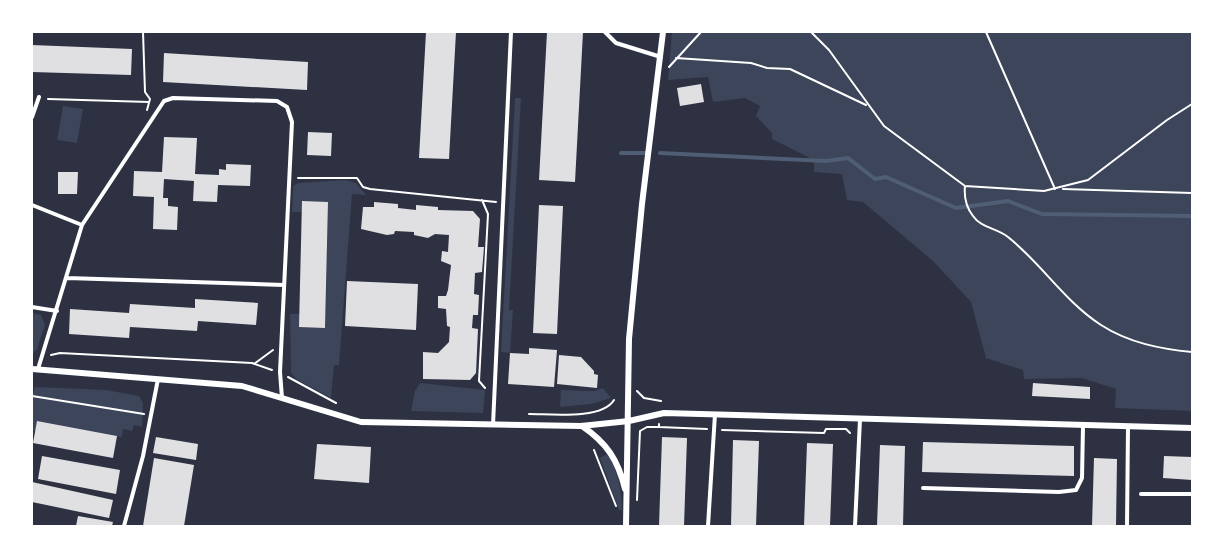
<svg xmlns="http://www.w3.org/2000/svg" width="1224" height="558" font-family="Lora,serif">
<rect width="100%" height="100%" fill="#2d3142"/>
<path fill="#3c4559" d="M 672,32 L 1192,32 L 1192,411 L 1115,408 L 1116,389 L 1082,378 L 1024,379 L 1023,370 L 986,358 L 971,302 L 933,261 L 863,202 L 847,200 L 842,174 L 814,172 L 814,160 L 772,139 L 772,133 L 756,116 L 760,106 L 745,98 L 713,102 L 708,77 L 668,80 Z
M 515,98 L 521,98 L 509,310 L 513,310 L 510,353 L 501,352 Z
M 63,106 L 83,109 L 77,143 L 57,140 Z
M 346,180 L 356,183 L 366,195 L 352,194 L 339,365 L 334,365 L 331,398 L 296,379 L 291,373 L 290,314 L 299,314 L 325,327 L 328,202 L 302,212 L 292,212 L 293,186 L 298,183 Z
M 32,313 L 41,315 L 45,325 L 37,349 L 32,354 Z
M 420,383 L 485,390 L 483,413 L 411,411 L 415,391 Z
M 35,387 L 106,390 L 139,396 L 143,403 L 142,427 L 134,425 L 132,431 L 123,429 L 122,437 L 38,421 L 35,431 L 32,430 L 32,397 Z
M 603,388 L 611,398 L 591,404 L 560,407 L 561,390 L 594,391 Z
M 607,454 C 618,469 622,492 622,510 L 619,510 L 600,458 Z"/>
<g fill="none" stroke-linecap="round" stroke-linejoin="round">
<path stroke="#4f5d75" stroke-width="4" d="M 621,153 L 648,153
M 660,153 L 826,161 L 848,158 L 875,179 L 886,177 L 956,208 L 1008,201 L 1042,214 L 1192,216"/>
</g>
<path fill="#e0e0e3" d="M 426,32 L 456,32 L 449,159 L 419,158 Z
M 547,32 L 583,32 L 575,182 L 539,180 Z
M 32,45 L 132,49 L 131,75 L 32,72 Z
M 164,53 L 308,62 L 307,90 L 163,82 Z
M 701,84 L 704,102 L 680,106 L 677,88 Z
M 308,132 L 332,133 L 331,156 L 307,155 Z
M 164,137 L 197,138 L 195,174 L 219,175 L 219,169 L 226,170 L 226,164 L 251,165 L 250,186 L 218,185 L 217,202 L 193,201 L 194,181 L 164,179 L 163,198 L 168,198 L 168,206 L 178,207 L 177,230 L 153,229 L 154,197 L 133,196 L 134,171 L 162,172 Z
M 58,172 L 78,172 L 77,194 L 58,194 Z
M 302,201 L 328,202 L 325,328 L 299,327 Z
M 374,202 L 398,204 L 398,208 L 416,210 L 416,205 L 438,207 L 438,210 L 473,211 L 480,219 L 478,247 L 484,247 L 482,272 L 475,273 L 474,294 L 479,295 L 478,315 L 473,315 L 472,328 L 478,329 L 476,373 L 470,380 L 423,379 L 423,352 L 438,353 L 449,342 L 450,327 L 447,326 L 446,309 L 438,308 L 438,296 L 446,296 L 448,290 L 451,265 L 441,261 L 442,251 L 448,252 L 449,235 L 435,234 L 428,238 L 414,235 L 414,232 L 395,231 L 394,234 L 387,235 L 361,229 L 363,207 L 374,207 Z
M 539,205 L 563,206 L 557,334 L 533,333 Z
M 347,281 L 418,284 L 416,330 L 345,326 Z
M 195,299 L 258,303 L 256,325 L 198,321 L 197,331 L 130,327 L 129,338 L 69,334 L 70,309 L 129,313 L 130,304 L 195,308 Z
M 529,348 L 557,350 L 554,387 L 508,384 L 510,353 L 529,354 Z
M 559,355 L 581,357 L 594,371 L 594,374 L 598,375 L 597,388 L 557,384 Z
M 1033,383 L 1090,387 L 1090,399 L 1032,396 Z
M 37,421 L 117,436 L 113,458 L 33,443 Z
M 156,437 L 198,444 L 196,460 L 153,453 Z
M 662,437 L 687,438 L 684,526 L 659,526 Z
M 733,440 L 759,441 L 756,526 L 731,526 Z
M 923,442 L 1074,446 L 1074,476 L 922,472 Z
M 807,443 L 833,444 L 830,526 L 804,526 Z
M 317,444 L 371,447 L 369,483 L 314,479 Z
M 880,445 L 905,446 L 903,526 L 877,526 Z
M 42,456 L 120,470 L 116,494 L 38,479 Z
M 1164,456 L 1192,457 L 1192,480 L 1163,478 Z
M 154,458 L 194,465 L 184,526 L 143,526 Z
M 1094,458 L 1117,459 L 1116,526 L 1092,526 Z
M 32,482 L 113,500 L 109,518 L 32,502 Z
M 78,516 L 113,522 L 112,526 L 76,526 Z"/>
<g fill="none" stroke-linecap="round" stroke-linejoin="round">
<path stroke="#fff" stroke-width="2" d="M 143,32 L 145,92 L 150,99 L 147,110
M 811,32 L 829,50 L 884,126 L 965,186 L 1044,191 L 1088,180 L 1167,120 L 1192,104
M 986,32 L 1055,189
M 676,58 L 751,63 L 767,68 L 790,69 L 866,105
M 669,67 L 701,32
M 48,99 L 149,102
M 298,178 L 357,178 L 363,187 L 370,189 L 496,202
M 965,186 C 964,196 966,207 973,216 C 981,228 997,228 1008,237 C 1041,263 1065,302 1101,325 C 1129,343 1161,349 1192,352
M 1063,189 L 1192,193
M 482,200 L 488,214 L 479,381 L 485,388
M 51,355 L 60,353 L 252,363 L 272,370
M 254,364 L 273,350
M 288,377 L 336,403
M 637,391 L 644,398 L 661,401
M 32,396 L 144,414
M 529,414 C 550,414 602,420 614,400
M 659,424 L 659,427 L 707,429
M 722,430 L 824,433 L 826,429 L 846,429 L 850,433
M 594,450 L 616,506
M 637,500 L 640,431 L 647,427 L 659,427"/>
<path stroke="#fff" stroke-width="4" d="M 605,32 L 616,43 L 661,57
M 32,117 L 39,97
M 32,205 L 82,225
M 67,278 L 284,285
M 32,307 L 57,311
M 38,369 L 82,225 L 164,101 L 173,98 L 277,101 L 287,107 L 292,122 L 280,372 L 282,398
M 493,425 L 511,32
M 923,488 L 1059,492 L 1076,490 L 1082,478 L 1083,426
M 1141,494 L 1192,494
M 124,526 L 143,456 L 158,379
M 708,526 L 715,414
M 855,526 L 860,419
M 1127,526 L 1128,427"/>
<path stroke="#fff" stroke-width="6" d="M 32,369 L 242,386 L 361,422 L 581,426 L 629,421 L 664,413 L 1192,428
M 582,426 C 607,443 618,460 625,489
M 626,526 L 629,339 L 642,204 L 663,32"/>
</g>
<rect width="1224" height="558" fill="none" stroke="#ffffff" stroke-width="66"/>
</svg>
